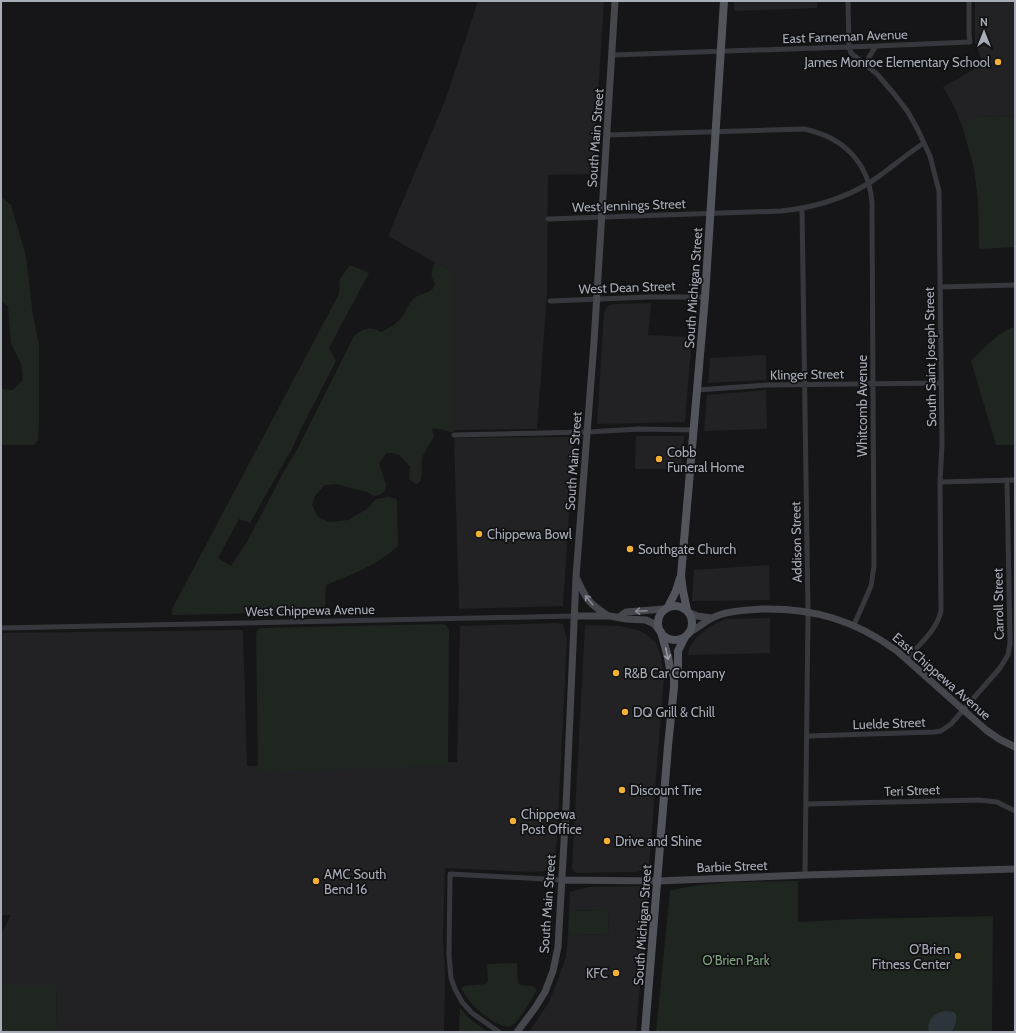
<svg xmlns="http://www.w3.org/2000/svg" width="1016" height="1033" font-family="Cabin,sans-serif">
<rect width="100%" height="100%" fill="#161618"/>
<path fill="#222225" d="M 478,1 L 604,1 L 593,174 L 548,175 L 547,294 L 537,429 L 454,430 L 454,273 L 388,236 L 445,101 Z
M 734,1 L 817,1 L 817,8 L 734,11 Z
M 975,1 L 1015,1 L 1015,117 L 973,116 L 963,129 L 955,108 L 943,87 L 980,66 L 981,58 L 975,42 Z
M 651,303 L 648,335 L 692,337 L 685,422 L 597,424 L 604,313 L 606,308 L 610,305 L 615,304 Z
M 766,355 L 766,380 L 708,383 L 710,358 Z
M 766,390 L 767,429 L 704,431 L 707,395 Z
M 636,436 L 684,436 L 681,469 L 635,469 Z
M 574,437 L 563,606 L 459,609 L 454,438 Z
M 769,565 L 770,600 L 692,601 L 694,570 Z
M 770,618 L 770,653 L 688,655 L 689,648 L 697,637 L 706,629 L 716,623 L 725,619 Z
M 558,623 L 562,624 L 564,627 L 567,641 L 557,837 L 554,868 L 549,871 L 530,872 L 445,868 L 443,936 L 445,975 L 444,1032 L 57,1032 L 56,986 L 1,985 L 1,935 L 11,915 L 1,915 L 1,633 L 243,630 L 247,766 L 457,762 L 460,626 Z
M 586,625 L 620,626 L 638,630 L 646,634 L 656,643 L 661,657 L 664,676 L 663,689 L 649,866 L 646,869 L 637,872 L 577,873 L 573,871 L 572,867 L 585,626 Z
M 638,886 L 642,887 L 644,890 L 647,899 L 636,1032 L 529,1032 L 549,1002 L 557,982 L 566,957 L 568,935 L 608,934 L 609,910 L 569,911 L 570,892 L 588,887 Z"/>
<path fill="#1e261f" d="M 973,116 L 1015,117 L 1015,247 L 979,249 L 978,200 L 974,168 L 963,129 Z
M 1,185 L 2,198 L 11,205 L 26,256 L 33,316 L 39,345 L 39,422 L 38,440 L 34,445 L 1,445 L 1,389 L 13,390 L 23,380 L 21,364 L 11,343 L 8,307 L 1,301 Z
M 435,262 L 454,273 L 454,432 C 446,432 440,428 432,429 L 434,436 C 431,444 424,451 422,459 C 421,467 423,475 420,482 L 416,484 L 409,479 L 410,466 C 400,458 403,453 387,453 L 379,463 L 386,485 L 385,491 L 379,495 L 374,496 L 367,492 L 336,484 L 325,485 L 315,496 L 312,505 L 318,517 L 330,522 L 348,520 L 367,509 L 376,499 L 389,497 L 397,499 L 398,546 C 377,565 352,575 326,585 L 325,612 L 172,615 L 172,609 L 339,294 L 340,279 L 350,265 L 369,273 L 329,348 L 336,361 L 299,433 L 293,447 L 250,523 L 239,519 L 218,558 L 231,566 L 248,540 L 282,475 L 298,448 L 354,336 C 364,328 370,326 381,332 C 389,328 395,325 401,318 C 406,312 409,301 416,297 C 423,292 433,294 435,283 C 429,275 432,270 435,262 Z
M 1015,327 L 1015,445 L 996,445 L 971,361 C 982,350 1000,330 1015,327 Z
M 442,624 L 446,625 L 449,631 L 448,762 L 444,766 L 265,771 L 258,768 L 256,635 L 257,631 L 260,628 Z
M 798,881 L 798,922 L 856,919 L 993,916 L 992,1032 L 656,1032 L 670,891 C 710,880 756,882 798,881 Z
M 609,910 L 608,934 L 568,935 L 569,911 Z
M 517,963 L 518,983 L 521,985 L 533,986 L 537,990 C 531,1000 521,1020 511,1026 C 502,1031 478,1011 472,1004 C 468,999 464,994 461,988 L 464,986 L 486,984 L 488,981 L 487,964 Z
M 1,985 L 56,985 L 57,1032 L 1,1032 Z
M 460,1008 L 470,1019 L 488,1032 L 459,1032 Z"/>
<path fill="#2c353c" d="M 945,1011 L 954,1012 L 956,1015 C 957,1022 955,1027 951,1032 L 929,1032 C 926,1020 934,1013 945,1011 Z"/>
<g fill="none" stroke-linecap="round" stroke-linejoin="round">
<path stroke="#37383d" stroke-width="5" d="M 848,1 L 849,47 L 851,53 L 877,74 L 895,95 L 908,112 L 918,130 L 930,156 L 939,191 L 942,444 L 940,482 L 941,611 C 937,630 919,645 906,659
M 612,55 L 876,46 L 970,42 L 969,34 L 969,1
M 866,64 L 869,57 L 876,46
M 607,135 L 804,129 C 843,137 869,162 872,203 L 874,566 L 871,586 L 854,625
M 802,208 L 808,612 L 805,875
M 548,219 L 781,211 C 811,208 843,199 869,183 C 888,171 905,155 924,143
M 941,287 L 1015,285
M 550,301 L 649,297 L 705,297
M 697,390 L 768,385 L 941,383
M 454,435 L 588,432 L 639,429 L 694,430
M 940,482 L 1015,480
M 1,628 L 574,616
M 807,736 L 934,732 L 941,731 L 951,724 L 1000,668 L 1008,655 L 1010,643 L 1007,480
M 806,804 L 979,800 L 997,802 L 1015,811
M 499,1032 L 472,1013 L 462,1002 L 455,989 L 451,978 L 449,955 L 450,874 L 562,880"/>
<path stroke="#45474d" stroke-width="7" d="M 577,579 C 587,601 589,603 608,616
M 690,613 L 697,616 L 712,618
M 574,616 L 610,616 L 626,619 L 646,620 L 654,624 L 658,629
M 619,617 L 626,612 L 664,609
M 690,632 C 700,627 709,618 719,615 C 733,610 748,610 762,609 C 813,608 855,620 897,651 L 986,730 L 999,739 L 1015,747
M 562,880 L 657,881 L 805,875 L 1015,869
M 517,1032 L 535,1008 L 545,992 L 553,971 L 558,947 L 566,807 L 576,577 L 594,342 L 615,1"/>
<path stroke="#53555c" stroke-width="8" d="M658 623a17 17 0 1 1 34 0a17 17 0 1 1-34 0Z
M 668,607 L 676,591 L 680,578
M 687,610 L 683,591 L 681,576 L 705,297 L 724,1
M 674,676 L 678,668 L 678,651 L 685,637
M 645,1032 L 668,746 L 674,687 L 674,676 L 670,669 L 668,657 L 661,632"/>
</g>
<defs><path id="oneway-shaft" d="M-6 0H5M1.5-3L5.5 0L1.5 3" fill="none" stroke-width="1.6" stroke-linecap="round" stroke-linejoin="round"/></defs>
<g stroke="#858993">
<use href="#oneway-shaft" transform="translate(589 600) rotate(-129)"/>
<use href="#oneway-shaft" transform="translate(641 611) rotate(177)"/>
</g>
<use stroke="#979ba6" href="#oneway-shaft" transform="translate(667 654) rotate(78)"/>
<g fill="#f2b134" stroke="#111113" stroke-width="1.5">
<circle cx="998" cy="62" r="4"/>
<circle cx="659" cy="459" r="4"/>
<circle cx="479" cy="534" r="4"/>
<circle cx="630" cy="549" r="4"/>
<circle cx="616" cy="673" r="4"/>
<circle cx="625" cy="712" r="4"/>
<circle cx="622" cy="790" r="4"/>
<circle cx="513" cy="821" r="4"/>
<circle cx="607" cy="841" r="4"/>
<circle cx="316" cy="881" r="4"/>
<circle cx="958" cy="956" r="4"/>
<circle cx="616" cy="973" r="4"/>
</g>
<g text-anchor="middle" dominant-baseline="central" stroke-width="3.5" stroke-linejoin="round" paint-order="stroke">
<g font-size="13" fill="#a8adb8" stroke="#111113">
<text transform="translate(845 36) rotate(-2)">East Farneman Avenue</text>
<text transform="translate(595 138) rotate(-86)">South Main Street</text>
<text transform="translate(629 205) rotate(-2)">West Jennings Street</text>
<text transform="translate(627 287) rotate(-2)">West Dean Street</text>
<text transform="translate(693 288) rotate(-86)">South Michigan Street</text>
<text transform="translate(930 357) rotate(-91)">South Saint Joseph Street</text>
<text transform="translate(807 374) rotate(-1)">Klinger Street</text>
<text transform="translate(862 406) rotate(-90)">Whitcomb Avenue</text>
<text transform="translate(573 461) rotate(-86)">South Main Street</text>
<text transform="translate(796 542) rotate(-91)">Addison Street</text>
<text transform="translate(998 604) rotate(-91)">Carroll Street</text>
<text transform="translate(310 610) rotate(-1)">West Chippewa Avenue</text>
<text transform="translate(942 676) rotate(41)">East Chippewa Avenue</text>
<text transform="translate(889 723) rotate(-2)">Luelde Street</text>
<text transform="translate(912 790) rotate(-2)">Teri Street</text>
<text transform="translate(732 866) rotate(-2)">Barbie Street</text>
<text transform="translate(547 904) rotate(-86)">South Main Street</text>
<text transform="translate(642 925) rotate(-86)">South Michigan Street</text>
</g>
<g font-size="13" fill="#a8adb8" stroke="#111113" text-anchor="start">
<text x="990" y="62" text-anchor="end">James Monroe Elementary School</text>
<text x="667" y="452">Cobb<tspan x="667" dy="15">Funeral Home</tspan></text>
<text x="487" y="534">Chippewa Bowl</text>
<text x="638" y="549">Southgate Church</text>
<text x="624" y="673">R&amp;B Car Company</text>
<text x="633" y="712">DQ Grill &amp; Chill</text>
<text x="630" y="790">Discount Tire</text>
<text x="521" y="814">Chippewa<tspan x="521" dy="15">Post Office</tspan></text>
<text x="615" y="841">Drive and Shine</text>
<text x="324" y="874">AMC South<tspan x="324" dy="15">Bend 16</tspan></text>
<text x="950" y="949" text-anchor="end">O’Brien<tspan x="950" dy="15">Fitness Center</tspan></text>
<text x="608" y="973" text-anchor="end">KFC</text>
</g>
<g font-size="13" fill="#7fa381" stroke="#111113">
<text x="736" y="960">O'Brien Park</text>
</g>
</g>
<rect width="1016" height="1033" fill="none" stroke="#a8adb8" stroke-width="4"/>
<g transform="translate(984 32)" stroke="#111113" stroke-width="3" paint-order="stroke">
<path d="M0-3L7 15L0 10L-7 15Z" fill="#a8adb8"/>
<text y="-6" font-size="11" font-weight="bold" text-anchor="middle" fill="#a8adb8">N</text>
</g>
</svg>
